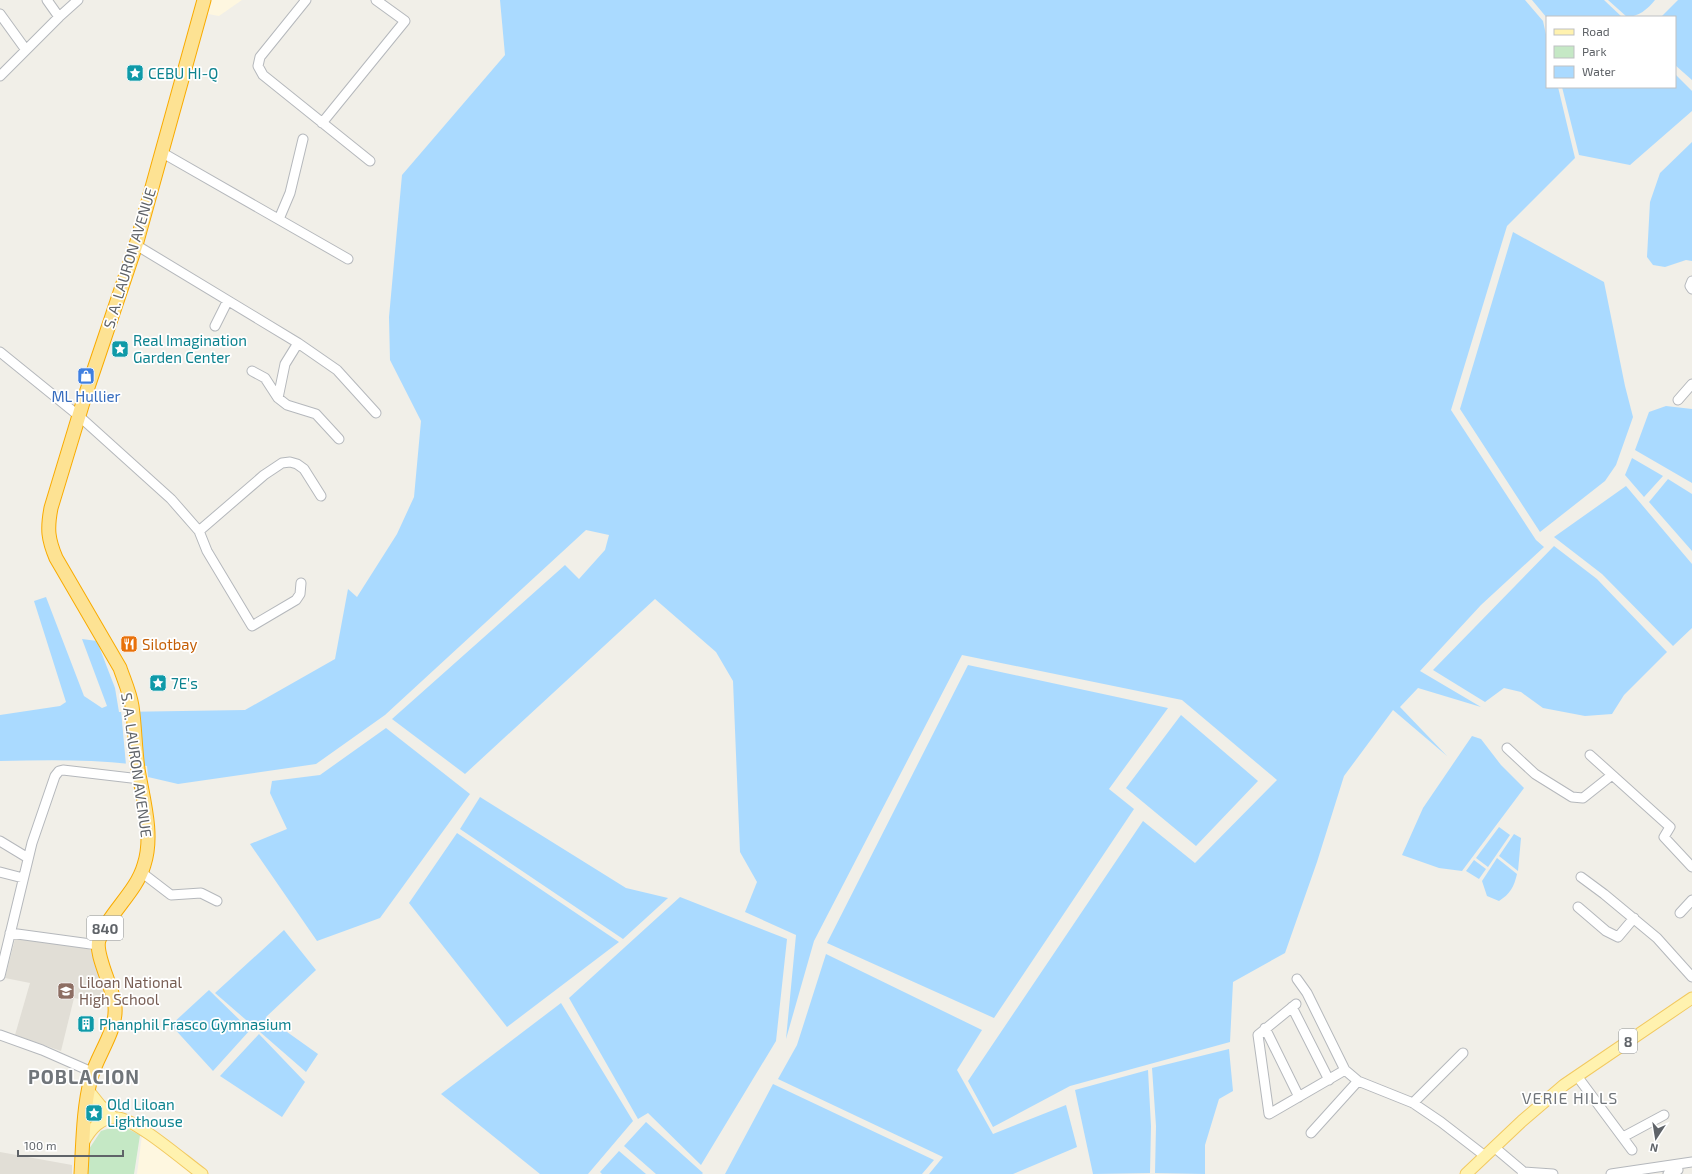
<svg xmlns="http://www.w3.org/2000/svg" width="1692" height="1174" font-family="'Exo 2',sans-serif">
<rect width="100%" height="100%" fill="#f1efe8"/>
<path fill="#fef7e0" d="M 212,0 L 242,0 L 219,16 L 208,14 Z
M 142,1135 L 193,1174 L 137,1174 Z"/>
<path fill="#e1ded6" d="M 16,935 L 70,943 L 91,950 L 107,1004 L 74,998 L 61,1051 L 15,1035 L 30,983 L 5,978 Z
M 0,1152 L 72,1165 L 72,1174 L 0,1174 Z"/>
<path fill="#c5e8c5" d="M 120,1125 L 140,1135 L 134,1174 L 88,1174 L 89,1149 L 101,1131 Z"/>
<path fill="#aadaff" d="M 500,0 L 1525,0 L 1543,21 L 1547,39 L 1547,87 L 1558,87 L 1575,158 L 1507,226 L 1451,410 L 1536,540 L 1544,547 L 1481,605 L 1420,671 L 1481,707 L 1418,688 L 1400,707 L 1447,756 L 1393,710 L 1344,776 L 1317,862 L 1285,953 L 1233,982 L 1230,1042 L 1070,1086 L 993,1127 L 968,1081 L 1143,821 L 1195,863 L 1277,780 L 1182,700 L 962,655 L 814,941 L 786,1039 L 796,935 L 745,912 L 757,882 L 740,852 L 733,681 L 716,652 L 655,599 L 465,774 L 392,719 L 565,565 L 579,579 L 605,550 L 609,535 L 586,530 L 385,715 L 316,764 L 178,784 L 148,777 L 147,766 C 98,759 49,760 0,761 L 0,715 L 60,706 L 66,702 L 34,601 L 46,597 L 84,696 L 102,708 L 107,706 L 82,639 L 97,641 L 115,688 L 119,712 L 245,710 L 335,659 L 348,589 L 357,597 L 397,534 L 414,497 L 421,421 L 390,360 L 389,317 L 402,175 L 505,55 Z
M 1532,0 L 1604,0 L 1622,17 L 1547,17 L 1547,18 Z
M 1608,0 L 1655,0 C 1648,9 1638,17 1627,17 Z
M 1678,0 L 1692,0 L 1692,80 L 1675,65 L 1675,17 L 1661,17 Z
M 1675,74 L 1692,91 L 1692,111 L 1630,165 L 1579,155 L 1562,87 L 1675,87 Z
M 1692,142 L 1692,261 L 1686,260 L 1665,267 L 1653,265 L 1647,257 L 1650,202 L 1660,173 Z
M 1513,232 L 1604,282 L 1625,386 L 1633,417 L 1616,465 L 1605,481 L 1540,532 L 1460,409 Z
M 1666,406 L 1692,409 L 1692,483 L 1635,450 L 1649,412 Z
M 1632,458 L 1663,476 L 1644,497 L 1625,475 Z
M 1668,479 L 1692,494 L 1692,551 L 1649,502 Z
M 1626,486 L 1692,564 L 1692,628 L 1673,646 L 1602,574 L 1554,537 Z
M 1554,546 L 1597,579 L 1667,652 L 1624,695 L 1612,714 L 1585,716 L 1543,708 L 1521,692 L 1504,688 L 1485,702 L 1433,670 Z
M 968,665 L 1168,708 L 1109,789 L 1134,809 L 994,1018 L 827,943 Z
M 1181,715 L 1258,781 L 1196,846 L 1126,788 Z
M 386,728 L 470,794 L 380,918 L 317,941 L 250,844 L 287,829 L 270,793 L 272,781 L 320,775 Z
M 1472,736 L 1481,739 L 1501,765 L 1524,788 L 1462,871 L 1439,868 L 1402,855 L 1423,808 Z
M 480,797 L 626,888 L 668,898 L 623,939 L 460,829 Z
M 1499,827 L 1510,835 L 1488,867 L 1476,858 Z
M 457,833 L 619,942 L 507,1027 L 409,903 Z
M 1514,834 L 1521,838 L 1518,871 L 1499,856 Z
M 1497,858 L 1517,874 C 1514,887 1510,894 1499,901 L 1487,896 L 1482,881 Z
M 1474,860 L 1486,869 L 1479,879 L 1466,871 Z
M 680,897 L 787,939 L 776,1041 L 701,1165 L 648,1113 L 638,1119 L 569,998 Z
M 284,930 L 316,970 L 266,1017 L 318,1054 L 306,1072 L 215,993 Z
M 826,954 L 982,1030 L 957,1070 L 993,1134 L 1066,1105 L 1077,1147 L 1013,1174 L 929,1174 L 943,1157 L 778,1079 L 797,1045 Z
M 209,990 L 250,1030 L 213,1071 L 171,1025 Z
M 561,1003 L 633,1121 L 588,1174 L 540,1174 L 441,1094 Z
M 259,1034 L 305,1082 L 282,1117 L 220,1076 Z
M 1229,1049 L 1233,1091 L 1219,1099 L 1205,1145 L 1205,1174 L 1155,1173 L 1156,1126 L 1152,1068 Z
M 1148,1070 L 1151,1126 L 1150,1173 L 1093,1174 L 1075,1090 Z
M 773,1084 L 934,1160 L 922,1174 L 725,1174 Z
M 646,1122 L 703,1173 L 702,1174 L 656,1174 L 624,1146 Z
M 619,1151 L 646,1174 L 602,1174 L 600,1172 Z"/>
<path fill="#f1efe8" d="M 121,710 L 127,710 L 143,767 L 126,765 Z"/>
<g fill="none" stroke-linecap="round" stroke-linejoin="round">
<defs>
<path id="minor" d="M 47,0 L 59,17
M 306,0 L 260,57 L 258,66 L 263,75 L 370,161
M 0,14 L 26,50
M 0,76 L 59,17 L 78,0
M 322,123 L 405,21 L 376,0
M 161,152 L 348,259
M 279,219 L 290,193 L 303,139
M 136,245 L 298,343 L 337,370 L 376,413
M 1692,281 L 1690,286 L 1692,289
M 215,326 L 227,302
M 0,352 L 79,416 L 171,499 L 199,531 L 207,551 L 252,626 L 296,600 L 300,594 L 301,583
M 252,371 L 265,378 L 278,398 L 287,405 L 316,414 L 339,439
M 278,398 L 285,364 L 298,343
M 1678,400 L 1692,384
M 199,531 L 264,475 L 282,463 L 290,462 L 297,464 L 304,469 L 321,496
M 1507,748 L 1535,774 L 1572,797 L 1583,798 L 1612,775
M 1590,755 L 1670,827 L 1664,837 L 1692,867
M 0,841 L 28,858
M 0,872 L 23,878
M 141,872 L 171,895 L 201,893 L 217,901
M 1581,877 L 1604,894 L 1657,938 L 1692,977
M 1578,907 L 1606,931 L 1618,937 L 1634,918
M 1680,913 L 1692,900
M 10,933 L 98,945
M 0,976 L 32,843 L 55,776 L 59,771 L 63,770 L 140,779
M 1297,979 L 1307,993 L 1345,1070 L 1358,1081 L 1413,1103 L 1441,1122 L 1485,1156
M 1296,1004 L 1258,1035 L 1269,1114 L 1345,1070
M 1292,1007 L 1329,1080
M 1265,1028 L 1299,1097
M 0,1035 L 42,1050 L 92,1072
M 1577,1076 L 1632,1150
M 1413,1103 L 1463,1053
M 1311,1133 L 1358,1081
M 1623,1137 L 1664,1115
M 1494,1147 L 1526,1174
M 1522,1172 L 1553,1174
M 1611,1174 L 1692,1162
M 1668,1174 L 1678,1170"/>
<path id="major" d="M 88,1090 L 100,1105 L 114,1118
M 83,1143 C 90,1130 101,1116 118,1118 C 137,1120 184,1161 202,1174
M 1466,1174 L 1522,1121 L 1564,1085 L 1692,998"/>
<path id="highway" d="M 81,1174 C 83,1142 83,1109 91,1078 C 97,1055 117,1031 115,1007 C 114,989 94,954 99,940 C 109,912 136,893 144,865 C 154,835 143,799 138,769 C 135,748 135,726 132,706 C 130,693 124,680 120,668 L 56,558 C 48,539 47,529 51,508 L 84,399 L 136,245 L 204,0"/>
</defs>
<use href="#minor" stroke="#b5b8bc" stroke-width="11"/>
<use href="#major" stroke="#f2c960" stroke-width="13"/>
<use href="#highway" stroke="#f9ab00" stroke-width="15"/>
<use href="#minor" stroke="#fff" stroke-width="9"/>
<use href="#major" stroke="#fff2af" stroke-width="11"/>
<use href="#highway" stroke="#fde293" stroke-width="13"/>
</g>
<defs>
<symbol id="sight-square" viewBox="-11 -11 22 22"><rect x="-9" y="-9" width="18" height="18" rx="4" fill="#0f9aa8" stroke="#fff"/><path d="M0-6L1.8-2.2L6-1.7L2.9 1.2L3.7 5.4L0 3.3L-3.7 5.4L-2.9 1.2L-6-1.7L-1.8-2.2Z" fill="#fff"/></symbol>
<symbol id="shop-square" viewBox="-11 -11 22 22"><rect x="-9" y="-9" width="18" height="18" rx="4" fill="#3f7fe0" stroke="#fff"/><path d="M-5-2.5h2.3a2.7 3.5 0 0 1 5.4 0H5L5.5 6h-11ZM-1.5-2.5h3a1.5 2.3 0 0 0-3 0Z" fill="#fff"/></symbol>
<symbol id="restaurant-square" viewBox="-11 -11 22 22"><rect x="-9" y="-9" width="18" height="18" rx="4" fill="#e8710a" stroke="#fff"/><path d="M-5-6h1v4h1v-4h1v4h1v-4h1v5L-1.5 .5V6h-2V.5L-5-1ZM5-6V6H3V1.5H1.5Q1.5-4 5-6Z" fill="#fff"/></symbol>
<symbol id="school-square" viewBox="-11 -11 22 22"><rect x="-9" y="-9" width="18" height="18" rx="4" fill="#8d6e63" stroke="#fff"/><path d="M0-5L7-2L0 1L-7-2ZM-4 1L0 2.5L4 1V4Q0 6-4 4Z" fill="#fff"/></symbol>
<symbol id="building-square" viewBox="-11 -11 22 22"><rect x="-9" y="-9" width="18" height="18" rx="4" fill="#0f9aa8" stroke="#fff"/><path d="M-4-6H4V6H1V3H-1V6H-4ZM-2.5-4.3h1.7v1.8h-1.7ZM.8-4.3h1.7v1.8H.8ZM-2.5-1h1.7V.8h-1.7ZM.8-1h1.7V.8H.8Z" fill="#fff"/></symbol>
</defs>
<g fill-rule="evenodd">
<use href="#sight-square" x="125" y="63" width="20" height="20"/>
<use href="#sight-square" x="110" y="339" width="20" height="20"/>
<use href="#shop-square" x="76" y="366" width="20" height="20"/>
<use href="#restaurant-square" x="119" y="634" width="20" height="20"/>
<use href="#sight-square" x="148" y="673" width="20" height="20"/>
<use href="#school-square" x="56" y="981" width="20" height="20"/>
<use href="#building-square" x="76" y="1014" width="20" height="20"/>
<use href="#sight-square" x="84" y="1103" width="20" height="20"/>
</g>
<g text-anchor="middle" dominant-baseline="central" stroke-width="3.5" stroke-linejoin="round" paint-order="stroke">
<g fill="#fff" stroke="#8f9295" stroke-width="1">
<rect x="87" y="916" width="36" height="24" rx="3"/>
<rect x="1619" y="1029" width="18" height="24" rx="3"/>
</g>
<g font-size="14" font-weight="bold" fill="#5f6368">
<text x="105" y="928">840</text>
<text x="1628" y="1041">8</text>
</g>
<g font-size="15" fill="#0d838f" stroke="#fff" text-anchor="start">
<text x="148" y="73">CEBU HI-Q</text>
<text x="133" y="340">Real Imagination<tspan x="133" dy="17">Garden Center</tspan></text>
<text x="171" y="683">7E's</text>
<text x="99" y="1024">Phanphil Frasco Gymnasium</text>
<text x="107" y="1104">Old Liloan<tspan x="107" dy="17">Lighthouse</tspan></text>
</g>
<g font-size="15" fill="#5f6368" stroke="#fff">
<text transform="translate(129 258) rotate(-73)">S. A. LAURON AVENUE</text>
<text transform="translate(137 765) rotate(82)">S. A. LAURON AVENUE</text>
</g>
<g font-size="15" fill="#366cbe" stroke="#fff">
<text x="86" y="396">ML Hullier</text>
</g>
<g font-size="15" fill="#c56008" stroke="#fff" text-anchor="start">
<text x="142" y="644">Silotbay</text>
</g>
<g font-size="15" fill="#785e54" stroke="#fff" text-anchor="start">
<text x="79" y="982">Liloan National<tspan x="79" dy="17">High School</tspan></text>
</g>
<g font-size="16" letter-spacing="1" fill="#70757a" stroke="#fff">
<text x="1570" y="1097">VERIE HILLS</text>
</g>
<g font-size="19" font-weight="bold" letter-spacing="1" fill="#70757a" stroke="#fff">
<text x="84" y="1076">POBLACION</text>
</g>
</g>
<rect x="1546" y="16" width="130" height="72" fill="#ffffff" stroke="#bfc1c3"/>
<rect x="1554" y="29" width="20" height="6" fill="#fff2af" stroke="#bfc1c3"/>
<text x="1582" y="36" font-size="12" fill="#5f6368">Road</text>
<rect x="1554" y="46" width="20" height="12" fill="#c5e8c5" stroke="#bfc1c3"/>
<text x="1582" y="56" font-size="12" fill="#5f6368">Park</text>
<rect x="1554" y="66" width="20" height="12" fill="#aadaff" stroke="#bfc1c3"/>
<text x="1582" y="76" font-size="12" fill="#5f6368">Water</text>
<g transform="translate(1656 1138) rotate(192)" stroke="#ffffff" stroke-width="3" paint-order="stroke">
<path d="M0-3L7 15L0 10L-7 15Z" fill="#5f6368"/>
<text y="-6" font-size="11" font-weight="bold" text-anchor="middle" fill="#5f6368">N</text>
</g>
<path d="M18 1150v6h105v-6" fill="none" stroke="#5f6368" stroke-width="2"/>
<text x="24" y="1150" font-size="12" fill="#5f6368" stroke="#ffffff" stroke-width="3" paint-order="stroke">100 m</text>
</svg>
